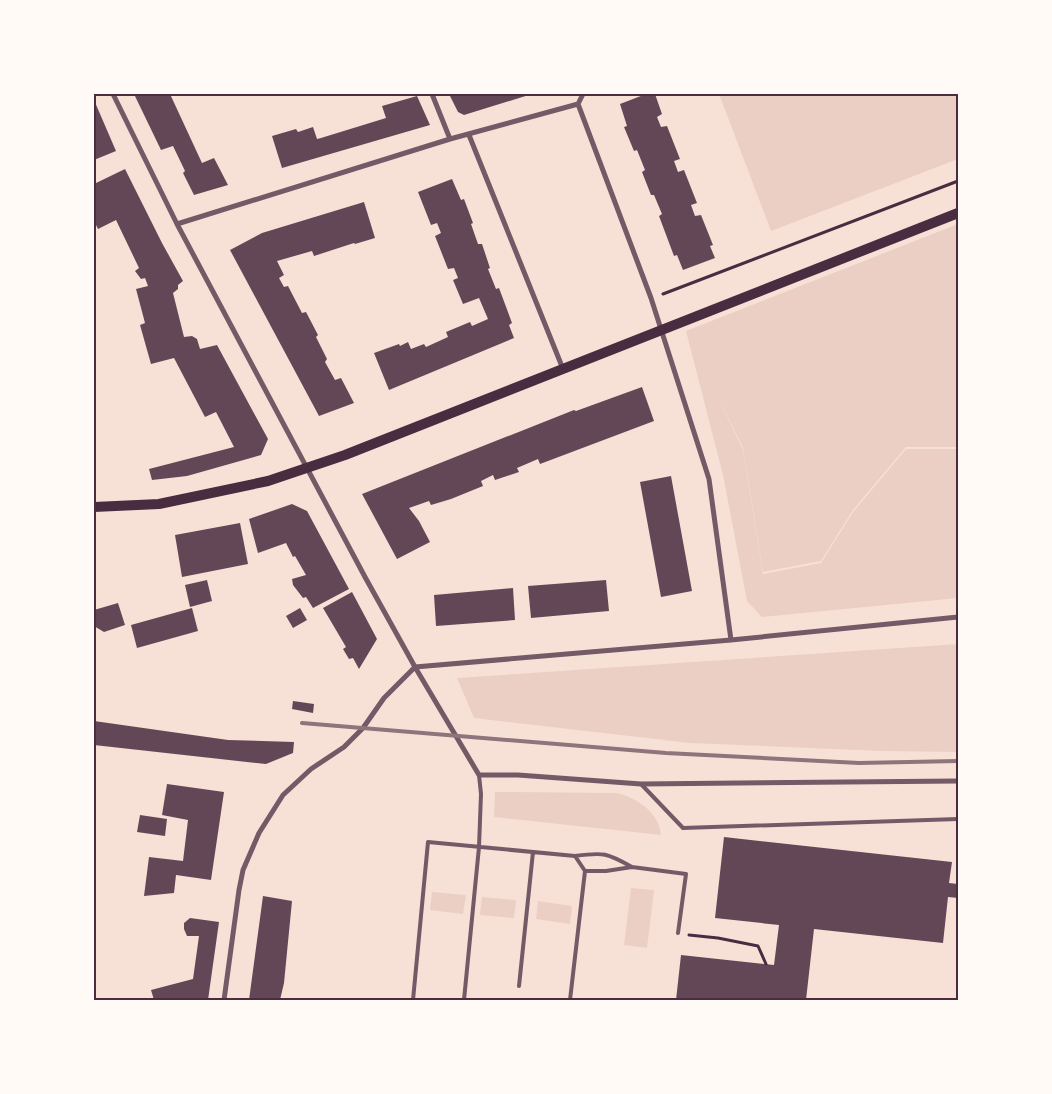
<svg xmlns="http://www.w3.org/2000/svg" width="1052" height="1094" font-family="Mulish,sans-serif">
<rect width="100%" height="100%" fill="#f7e1d7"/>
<path fill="#ebcfc5" d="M 719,94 L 958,94 L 958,159 L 771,231 Z
M 958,224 L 958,447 L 906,447 L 853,510 L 821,561 L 763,572 L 743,448 L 717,395 L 743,450 L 763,574 L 821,563 L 853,512 L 906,449 L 958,449 L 958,598 L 762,617 L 747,601 L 723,475 L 686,331 Z
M 958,644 L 958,752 L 881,751 L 690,743 L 474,718 L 457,678 Z
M 495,792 L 617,793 C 637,798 659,812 661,835 L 494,817 Z
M 631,888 L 654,890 L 647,948 L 624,945 Z
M 432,892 L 466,895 L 463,914 L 430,910 Z
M 482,897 L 516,900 L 514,918 L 480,915 Z
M 538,901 L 572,906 L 570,924 L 536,919 Z"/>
<path fill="#644757" d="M 134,94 L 170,94 L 202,163 L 214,158 L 228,185 L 194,195 L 183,173 L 185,171 L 173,146 L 161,150 Z
M 449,94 L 532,94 L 464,115 L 458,112 Z
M 646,94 L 655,94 L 662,114 L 657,117 L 661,127 L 667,126 L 680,159 L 674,161 L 678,172 L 684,170 L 697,203 L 691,205 L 695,216 L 701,215 L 713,245 L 710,246 L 715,258 L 683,270 L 677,255 L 674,256 L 659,216 L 662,214 L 654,195 L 651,195 L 642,172 L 645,170 L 637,150 L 634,151 L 624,127 L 627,126 L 620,104 Z
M 417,96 L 430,125 L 282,168 L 272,136 L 296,129 L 298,132 L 313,127 L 317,139 L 321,138 L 386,118 L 382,106 Z
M 94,100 L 116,151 L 94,160 Z
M 125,169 L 162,243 L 183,281 L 178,285 L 178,289 L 173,293 L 184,337 L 192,336 L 197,339 L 200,349 L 217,345 L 268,439 L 261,455 L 187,476 L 152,480 L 149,469 L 234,447 L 216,412 L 205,417 L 174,358 L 151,364 L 140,325 L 145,323 L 136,289 L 148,286 L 145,278 L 141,279 L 135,271 L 139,268 L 116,220 L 98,229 L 94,221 L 94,184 Z
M 452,179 L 461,200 L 464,199 L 473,223 L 471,224 L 478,244 L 482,244 L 490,268 L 488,269 L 496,289 L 499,288 L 512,323 L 509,325 L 514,338 L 389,390 L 374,353 L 399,344 L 400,346 L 408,342 L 411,349 L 424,344 L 426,347 L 448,337 L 446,332 L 470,322 L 472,326 L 488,319 L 479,298 L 463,304 L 453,280 L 458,278 L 454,268 L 448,269 L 435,236 L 441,233 L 437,223 L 431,225 L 418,192 Z
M 364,202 L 375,238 L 355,244 L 354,243 L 314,256 L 312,251 L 277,261 L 284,275 L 279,278 L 284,287 L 288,286 L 302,313 L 306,312 L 318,335 L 316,337 L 327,359 L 325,362 L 335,380 L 341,378 L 354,403 L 319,416 L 230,250 L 262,233 Z
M 642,387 L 654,421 L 540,464 L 538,459 L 517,468 L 519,472 L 495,480 L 493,475 L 481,481 L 483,486 L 451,499 L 431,505 L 429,501 L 409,508 L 419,521 L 430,542 L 397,559 L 362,494 L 574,410 L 576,411 Z
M 671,476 L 692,591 L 661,597 L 640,482 Z
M 292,504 L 307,511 L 349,589 L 313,608 L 306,597 L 303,598 L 293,585 L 292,579 L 306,575 L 295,556 L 293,557 L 286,543 L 258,553 L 249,519 Z
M 240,523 L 248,564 L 182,577 L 175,535 Z
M 207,580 L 212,601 L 190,607 L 185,585 Z
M 606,580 L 609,611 L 531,618 L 528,586 Z
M 513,588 L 515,620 L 436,626 L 434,595 Z
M 352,592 L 377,639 L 359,669 L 353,658 L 349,659 L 343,649 L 346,647 L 323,608 Z
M 118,603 L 125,625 L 104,632 L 94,626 L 94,610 Z
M 192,608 L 198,631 L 137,648 L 131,625 Z
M 300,608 L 307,620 L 293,628 L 286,616 Z
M 293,701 L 314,704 L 313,713 L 292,709 Z
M 94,721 L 228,740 L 294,742 L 293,753 L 266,764 L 94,745 Z
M 167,784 L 224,792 L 211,880 L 176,875 L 174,893 L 144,896 L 149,857 L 183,861 L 188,820 L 162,815 Z
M 140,815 L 167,819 L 165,836 L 137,832 Z
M 724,837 L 952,862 L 949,883 L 958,884 L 958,898 L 948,897 L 943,943 L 814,929 L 806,1000 L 676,1000 L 681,955 L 774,965 L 779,925 L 715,918 Z
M 263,896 L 292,901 L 284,983 L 280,1000 L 249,1000 Z
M 190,918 L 219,922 L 208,1000 L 154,1000 L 151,990 L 193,979 L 199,936 L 187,936 L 184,929 L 184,923 Z"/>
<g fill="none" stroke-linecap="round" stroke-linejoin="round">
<path stroke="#4a2c40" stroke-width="3" d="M 663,294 L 958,181
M 689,935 L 718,938 L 758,946 L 766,964"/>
<path stroke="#755966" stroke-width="4" d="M 641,784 L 683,828 L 958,819
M 575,856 L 585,871 L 606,871 L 632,867 L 686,874 L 678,933
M 519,986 L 533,852
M 413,1000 L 428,842 L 575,856 C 604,852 607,853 632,867
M 464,1000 L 479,847 L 481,794 L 479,775
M 570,1000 L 585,871"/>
<path stroke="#755966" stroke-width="5" d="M 113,94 L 177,224 L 365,577 L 415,667 L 479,775 L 518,775 L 641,784 L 958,781
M 432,94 L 450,139
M 578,104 L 651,298 L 709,479 L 731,640
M 578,104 L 583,94
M 469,135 L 563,369
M 177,224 L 450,139 L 578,104
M 415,667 L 731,640 L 958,617
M 224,1000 L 239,890 L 243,870 L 259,833 L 283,795 L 311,769 L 344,747 L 363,728 L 384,698 L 415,667"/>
<path stroke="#4a2c40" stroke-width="10" d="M 94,507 L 159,504 L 268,481 L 345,455 L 958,213"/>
<path stroke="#8f747c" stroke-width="4" d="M 302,723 L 666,753 L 859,763 L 958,761"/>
</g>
<rect width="1052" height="1094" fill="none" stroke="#fffaf5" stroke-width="190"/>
<rect x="95" y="95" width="862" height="904" fill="none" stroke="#4a2c40" stroke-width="2"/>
</svg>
